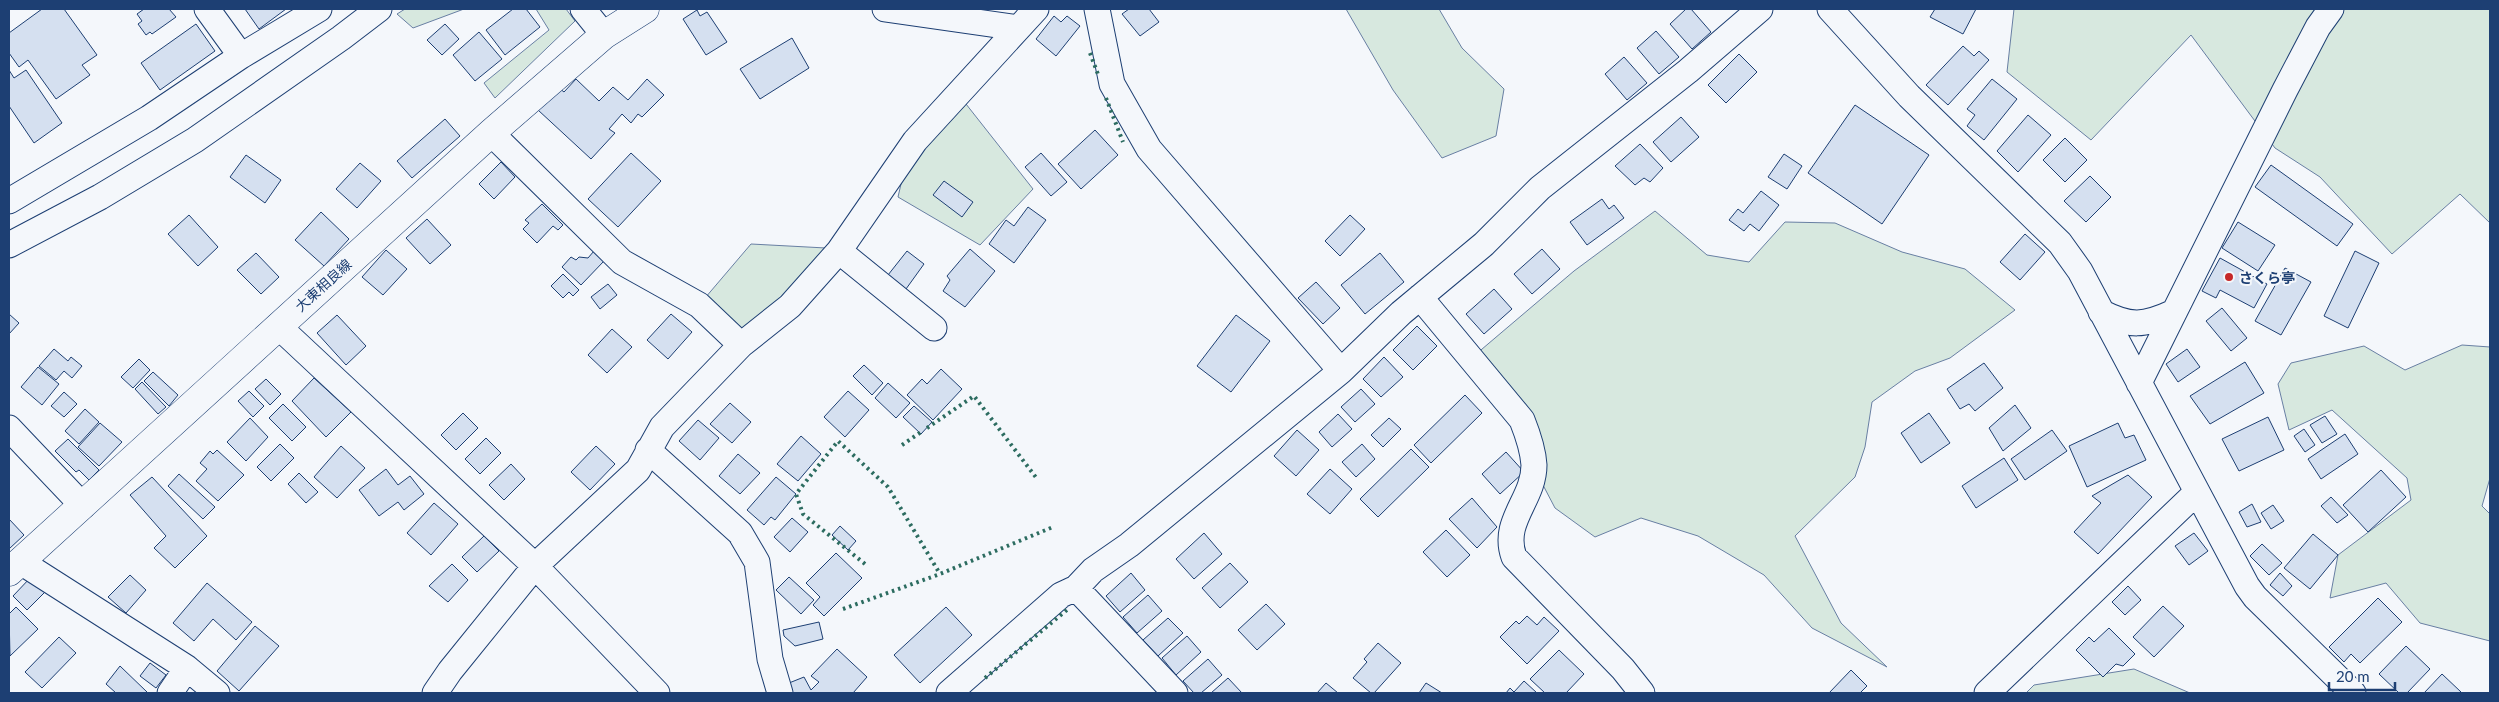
<svg xmlns="http://www.w3.org/2000/svg" width="2499" height="702" font-family="Lato,'Noto Sans JP',sans-serif">
<rect width="100%" height="100%" fill="#f4f7fb"/>
<path fill="#d7e8df" stroke="#687fa3" d="M 405,9 L 464,9 L 413,28 L 397,14 Z
M 536,9 L 566,9 L 575,21 L 495,98 L 484,83 L 549,30 Z
M 1346,9 L 1439,9 L 1462,48 L 1504,89 L 1496,136 L 1442,158 L 1393,90 Z
M 2014,9 L 2490,9 L 2490,223 L 2460,194 L 2392,254 L 2320,177 L 2275,148 L 2191,35 L 2091,140 L 2007,72 Z
M 966,104 L 1033,189 L 980,245 L 898,197 L 904,171 Z
M 1655,211 L 1707,255 L 1749,262 L 1785,222 L 1835,223 L 1902,252 L 1965,269 L 2015,310 L 1950,358 L 1915,371 L 1872,402 L 1865,447 L 1855,477 L 1795,536 L 1841,623 L 1887,667 L 1812,628 L 1764,575 L 1698,536 L 1641,518 L 1595,537 L 1555,508 L 1475,355 L 1574,271 Z
M 751,244 L 826,248 L 793,293 L 737,336 L 705,298 Z
M 2462,345 L 2490,347 L 2490,478 L 2482,506 L 2490,514 L 2490,641 L 2420,623 L 2386,583 L 2330,598 L 2338,555 L 2411,500 L 2407,478 L 2332,410 L 2289,430 L 2278,384 L 2291,363 L 2364,346 L 2405,370 Z
M 2134,669 L 2190,693 L 2026,693 L 2034,685 Z"/>
<path fill="#d5e0f0" stroke="#1d3f73" d="M 42,9 L 64,9 L 97,55 L 82,65 L 90,75 L 56,99 L 28,60 L 19,67 L 9,53 L 9,33 Z
M 144,9 L 169,9 L 176,17 L 152,34 L 150,32 L 146,35 L 138,24 L 142,21 L 137,14 Z
M 245,9 L 286,9 L 259,29 Z
M 513,9 L 526,9 L 540,27 L 505,55 L 486,30 Z
M 1129,9 L 1149,9 L 1159,22 L 1140,36 L 1122,14 Z
M 1686,9 L 1691,9 L 1711,32 L 1692,49 L 1670,24 Z
M 1935,9 L 1976,9 L 1963,34 L 1930,17 Z
M 697,10 L 700,16 L 707,12 L 727,42 L 706,55 L 683,19 Z
M 1054,16 L 1061,22 L 1067,16 L 1080,26 L 1056,56 L 1036,39 Z
M 196,24 L 215,51 L 160,90 L 141,63 Z
M 445,24 L 459,39 L 442,55 L 427,40 Z
M 1656,31 L 1679,57 L 1659,74 L 1637,48 Z
M 479,32 L 502,59 L 475,81 L 453,55 Z
M 792,38 L 809,68 L 760,99 L 740,69 Z
M 1963,46 L 1974,56 L 1979,51 L 1989,60 L 1948,105 L 1926,85 Z
M 1739,54 L 1757,72 L 1726,103 L 1708,85 Z
M 1624,57 L 1647,83 L 1627,100 L 1605,74 Z
M 9,70 L 14,78 L 26,70 L 62,123 L 34,143 L 9,106 Z
M 576,79 L 599,101 L 613,87 L 628,100 L 647,79 L 664,95 L 642,117 L 638,114 L 631,123 L 622,114 L 609,129 L 615,133 L 591,159 L 538,110 L 559,88 L 564,92 Z
M 1992,79 L 2017,99 L 1984,140 L 1967,126 L 1975,115 L 1967,109 Z
M 1855,105 L 1929,155 L 1882,224 L 1808,173 Z
M 2028,115 L 2051,135 L 2018,172 L 1997,151 Z
M 1681,117 L 1699,137 L 1671,162 L 1653,142 Z
M 445,119 L 460,136 L 412,178 L 397,161 Z
M 1095,130 L 1118,155 L 1081,189 L 1058,164 Z
M 2065,138 L 2087,160 L 2065,182 L 2043,160 Z
M 1640,144 L 1663,168 L 1650,182 L 1644,178 L 1635,185 L 1615,166 Z
M 631,153 L 661,181 L 618,227 L 588,199 Z
M 1041,153 L 1067,182 L 1051,196 L 1025,167 Z
M 1784,154 L 1802,166 L 1787,189 L 1768,177 Z
M 246,155 L 281,180 L 265,203 L 230,177 Z
M 501,162 L 515,177 L 494,199 L 479,184 Z
M 360,163 L 381,181 L 357,208 L 336,189 Z
M 2271,165 L 2353,224 L 2337,246 L 2255,187 Z
M 2090,176 L 2111,197 L 2086,222 L 2064,201 Z
M 944,181 L 973,202 L 962,217 L 933,195 Z
M 1761,191 L 1779,205 L 1759,231 L 1750,224 L 1744,231 L 1729,220 L 1738,209 L 1743,213 Z
M 1602,199 L 1609,209 L 1614,205 L 1624,218 L 1587,245 L 1570,222 Z
M 542,204 L 563,225 L 558,230 L 553,226 L 537,243 L 523,229 L 529,223 L 525,220 Z
M 1028,207 L 1046,220 L 1014,263 L 989,244 L 1006,220 L 1014,226 Z
M 321,212 L 349,239 L 324,266 L 295,240 Z
M 189,215 L 218,247 L 198,266 L 168,234 Z
M 1350,215 L 1365,229 L 1340,256 L 1325,241 Z
M 427,219 L 451,245 L 430,264 L 406,238 Z
M 2238,222 L 2275,245 L 2258,271 L 2222,248 Z
M 2025,234 L 2045,252 L 2020,280 L 2000,262 Z
M 970,249 L 995,271 L 965,307 L 943,291 L 950,280 L 947,276 Z
M 1542,249 L 1560,269 L 1532,294 L 1514,274 Z
M 386,250 L 407,269 L 383,295 L 362,277 Z
M 594,251 L 604,261 L 581,285 L 562,267 L 571,257 L 576,260 L 579,257 L 588,258 Z
M 907,251 L 924,264 L 906,289 L 888,275 Z
M 2355,251 L 2379,263 L 2348,328 L 2324,316 Z
M 256,253 L 279,277 L 261,294 L 237,270 Z
M 1380,253 L 1404,282 L 1365,314 L 1341,285 Z
M 2220,258 L 2267,284 L 2254,308 L 2220,290 L 2216,298 L 2202,291 Z
M 2285,268 L 2311,282 L 2281,335 L 2255,321 Z
M 563,274 L 579,290 L 573,296 L 569,292 L 563,298 L 551,286 Z
M 1316,282 L 1340,308 L 1323,324 L 1298,298 Z
M 608,284 L 617,295 L 600,309 L 591,297 Z
M 1494,289 L 1512,309 L 1484,334 L 1466,314 Z
M 2222,308 L 2247,338 L 2231,351 L 2206,321 Z
M 9,314 L 19,323 L 9,334 Z
M 671,314 L 692,332 L 668,359 L 647,340 Z
M 337,315 L 366,346 L 346,365 L 317,333 Z
M 1236,315 L 1270,341 L 1231,392 L 1197,366 Z
M 1417,326 L 1437,346 L 1413,370 L 1393,350 Z
M 612,329 L 632,347 L 607,373 L 588,355 Z
M 54,349 L 68,361 L 71,357 L 82,366 L 72,378 L 64,371 L 56,380 L 39,366 Z
M 2187,349 L 2200,367 L 2178,382 L 2166,364 Z
M 1384,357 L 1403,377 L 1381,397 L 1363,379 Z
M 139,359 L 150,370 L 133,388 L 121,377 Z
M 2245,362 L 2264,393 L 2210,424 L 2190,396 Z
M 1984,363 L 2003,388 L 1975,411 L 1969,404 L 1960,409 L 1947,389 Z
M 864,365 L 883,383 L 872,395 L 853,376 Z
M 38,367 L 59,384 L 42,405 L 21,387 Z
M 941,369 L 962,389 L 933,420 L 907,395 L 922,379 L 927,384 Z
M 153,372 L 178,395 L 169,406 L 144,381 Z
M 314,378 L 351,412 L 326,437 L 292,401 Z
M 266,379 L 281,394 L 270,405 L 255,389 Z
M 142,382 L 166,407 L 158,414 L 135,389 Z
M 888,383 L 910,403 L 896,418 L 875,398 Z
M 1361,389 L 1375,404 L 1355,422 L 1341,407 Z
M 249,391 L 264,406 L 253,417 L 238,401 Z
M 848,391 L 869,410 L 845,437 L 824,417 Z
M 64,392 L 77,404 L 64,417 L 51,406 Z
M 1465,395 L 1482,413 L 1431,463 L 1414,445 Z
M 730,403 L 751,422 L 732,443 L 710,424 Z
M 283,404 L 306,427 L 292,441 L 269,418 Z
M 2015,405 L 2031,428 L 2003,451 L 1989,428 Z
M 914,406 L 932,422 L 921,434 L 903,417 Z
M 85,409 L 99,422 L 79,444 L 65,431 Z
M 463,413 L 478,428 L 456,450 L 441,435 Z
M 1929,413 L 1950,443 L 1921,463 L 1901,433 Z
M 1338,414 L 1352,429 L 1332,447 L 1319,432 Z
M 2325,416 L 2337,434 L 2322,443 L 2310,425 Z
M 2268,417 L 2284,450 L 2239,471 L 2222,439 Z
M 250,418 L 268,437 L 246,461 L 227,442 Z
M 1389,418 L 1401,429 L 1383,447 L 1371,435 Z
M 698,420 L 719,438 L 700,460 L 679,441 Z
M 100,423 L 122,442 L 99,466 L 78,447 Z
M 2118,423 L 2125,438 L 2134,435 L 2146,460 L 2087,487 L 2069,446 Z
M 2304,429 L 2315,445 L 2305,452 L 2294,436 Z
M 1297,430 L 1319,450 L 1296,476 L 1274,456 Z
M 2052,430 L 2067,451 L 2025,480 L 2011,459 Z
M 2345,434 L 2358,454 L 2321,479 L 2308,459 Z
M 801,436 L 821,454 L 798,481 L 777,464 Z
M 486,438 L 501,453 L 480,474 L 465,459 Z
M 68,439 L 99,470 L 89,480 L 79,470 L 76,472 L 55,451 Z
M 280,444 L 294,458 L 271,481 L 257,467 Z
M 1362,444 L 1375,459 L 1356,477 L 1342,462 Z
M 341,446 L 365,468 L 337,498 L 314,477 Z
M 596,446 L 615,464 L 590,490 L 571,472 Z
M 1411,449 L 1429,467 L 1378,517 L 1360,499 Z
M 217,450 L 244,475 L 218,501 L 196,481 L 207,469 L 200,463 L 210,451 L 213,454 Z
M 1506,452 L 1524,472 L 1500,494 L 1482,474 Z
M 738,454 L 760,473 L 740,494 L 719,476 Z
M 2004,458 L 2018,480 L 1976,508 L 1962,486 Z
M 511,464 L 525,479 L 504,500 L 489,485 Z
M 386,469 L 398,485 L 410,476 L 424,494 L 404,510 L 398,502 L 379,516 L 359,490 Z
M 1330,469 L 1352,489 L 1330,514 L 1307,494 Z
M 2381,470 L 2406,497 L 2368,532 L 2343,505 Z
M 299,473 L 318,492 L 306,503 L 288,484 Z
M 179,474 L 215,507 L 203,519 L 168,486 Z
M 2128,475 L 2152,497 L 2098,554 L 2074,532 L 2101,503 L 2092,496 Z
M 152,477 L 207,536 L 175,568 L 154,548 L 166,536 L 130,495 Z
M 776,477 L 796,494 L 775,520 L 771,517 L 764,525 L 747,510 Z
M 2331,497 L 2348,515 L 2337,523 L 2321,506 Z
M 1472,498 L 1497,527 L 1477,548 L 1449,519 Z
M 434,503 L 458,524 L 431,555 L 407,533 Z
M 2252,504 L 2261,522 L 2247,527 L 2239,512 Z
M 2273,505 L 2284,521 L 2271,529 L 2261,513 Z
M 792,518 L 808,532 L 790,552 L 774,537 Z
M 9,519 L 24,535 L 9,549 Z
M 840,526 L 856,541 L 848,550 L 832,535 Z
M 1446,530 L 1470,555 L 1447,577 L 1423,552 Z
M 1204,533 L 1222,554 L 1194,579 L 1176,559 Z
M 2194,533 L 2208,551 L 2189,565 L 2175,546 Z
M 2313,534 L 2338,555 L 2310,589 L 2284,568 Z
M 484,536 L 499,551 L 477,572 L 462,557 Z
M 2262,544 L 2282,563 L 2269,575 L 2250,556 Z
M 836,553 L 862,578 L 824,616 L 813,605 L 820,597 L 806,583 Z
M 1230,563 L 1248,582 L 1220,608 L 1202,588 Z
M 452,564 L 468,580 L 448,602 L 429,586 Z
M 1131,573 L 1145,590 L 1120,612 L 1106,596 Z
M 2280,573 L 2292,586 L 2283,596 L 2270,585 Z
M 130,575 L 146,590 L 126,613 L 108,597 Z
M 31,577 L 45,592 L 27,610 L 13,596 Z
M 789,577 L 814,600 L 801,614 L 776,590 Z
M 207,583 L 252,622 L 236,640 L 213,619 L 194,641 L 173,623 Z
M 2128,586 L 2141,600 L 2125,615 L 2112,602 Z
M 1148,595 L 1162,611 L 1137,633 L 1123,617 Z
M 2378,598 L 2402,622 L 2360,663 L 2351,654 L 2344,662 L 2329,647 Z
M 1266,604 L 1285,624 L 1257,650 L 1238,630 Z
M 2163,606 L 2184,626 L 2154,657 L 2133,637 Z
M 16,607 L 38,629 L 10,656 L 9,614 Z
M 946,607 L 972,635 L 920,683 L 894,655 Z
M 1527,616 L 1537,625 L 1544,617 L 1559,631 L 1527,664 L 1500,637 L 1516,621 L 1519,624 Z
M 1168,618 L 1183,633 L 1158,656 L 1143,640 Z
M 819,622 L 823,639 L 795,646 L 784,636 L 783,630 Z
M 255,626 L 279,646 L 239,691 L 217,671 Z
M 2109,628 L 2135,654 L 2123,666 L 2116,664 L 2103,677 L 2076,650 L 2089,637 L 2094,642 Z
M 1187,636 L 1201,652 L 1176,675 L 1162,658 Z
M 59,637 L 76,653 L 42,688 L 25,672 Z
M 1378,643 L 1401,663 L 1374,693 L 1371,693 L 1353,678 L 1367,662 L 1364,659 Z
M 2406,646 L 2430,669 L 2407,693 L 2399,693 L 2379,674 Z
M 837,649 L 867,677 L 853,693 L 793,693 L 789,683 L 804,677 L 811,690 L 819,682 L 811,676 Z
M 1559,650 L 1584,674 L 1566,693 L 1545,693 L 1530,679 Z
M 1208,659 L 1222,675 L 1201,693 L 1194,693 L 1183,681 Z
M 150,663 L 166,675 L 156,688 L 140,676 Z
M 120,666 L 147,692 L 146,693 L 116,693 L 106,684 Z
M 1851,670 L 1867,686 L 1860,693 L 1829,693 Z
M 2442,674 L 2461,692 L 2459,693 L 2424,693 Z
M 1228,678 L 1242,693 L 1211,693 Z
M 1524,681 L 1537,693 L 1506,693 L 1510,688 L 1514,692 Z
M 1326,683 L 1338,693 L 1317,693 Z
M 1426,683 L 1442,693 L 1419,693 Z"/>
<g fill="none" stroke-linecap="round" stroke-linejoin="round">
<defs>
<path id="minor" d="M 207,9 L 241,56
M 583,9 L 604,35
M 885,9 L 1018,28
M 1097,9 L 1112,84 L 1149,149 L 1341,371
M 1830,9 L 1909,96 L 2060,243 L 2080,271 L 2247,586 L 2255,597 L 2353,693
M 491,133 L 622,262 L 699,305 L 741,345
M 9,201 L 149,118 L 241,56 L 319,9
M 9,245 L 100,197 L 195,140 L 341,38 L 379,9
M 839,251 L 934,328
M 1420,297 L 1522,420 C 1528,435 1533,449 1534,465 C 1534,500 1501,521 1514,557 L 1623,669 L 1642,693
M 2101,312 C 2130,327 2144,326 2174,312
M 278,326 L 535,566 L 657,693
M 2139,383 L 2285,90 L 2318,27 L 2331,9
M 9,428 L 83,506
M 648,450 L 740,533 L 757,562 L 770,659 L 780,693
M 21,562 L 187,668 L 217,693
M 1076,588 L 1175,693
M 170,693 L 187,668
M 435,693 L 450,671 L 535,566 L 638,470 L 662,427 L 741,345 L 790,306 L 839,251 L 915,141 L 1036,9
M 949,693 L 1061,595 L 1076,588 L 1093,570 L 1129,545 L 1341,371 L 1401,313 L 1484,244 L 1540,188 L 1688,71 L 1760,9
M 1987,693 L 2197,492"/>
<path id="major" d="M 9,572 L 491,133 L 604,35 L 645,9"/>
</defs>
<use href="#minor" stroke="#1d3f73" stroke-width="27"/>
<use href="#major" stroke="#1d3f73" stroke-width="29"/>
<use href="#minor" stroke="#f4f7fb" stroke-width="25"/>
<use href="#major" stroke="#f4f7fb" stroke-width="28"/>
<path stroke="#2c6c60" stroke-width="4" stroke-dasharray="2.5 4" stroke-linecap="butt" d="M 1090,53 L 1099,77
M 1106,98 L 1123,142
M 927,428 L 974,396 L 1038,480
M 902,445 L 921,432
M 865,564 L 803,514 L 796,494 L 838,441 L 888,487 L 940,574
M 843,609 L 940,574 L 1053,527
M 985,678 L 1068,609"/>
</g>
<circle fill="#c62828" stroke="#f4f7fb" stroke-width="2" cx="2229" cy="277" r="5"/>
<g text-anchor="middle" dominant-baseline="central" stroke-width="4" stroke-linejoin="round" paint-order="stroke">
<g font-size="14" font-weight="bold" fill="#1d3f73" stroke="#f4f7fb" text-anchor="start">
<text x="2239" y="277">さくら亭</text>
</g>
<g font-size="14" fill="#1d3f73" stroke="#f4f7fb">
<text transform="translate(323 285) rotate(-42)">大東相良線</text>
</g>
</g>
<rect width="2499" height="702" fill="none" stroke="#1d3f73" stroke-width="20"/>
<path d="M2329 682v8h66v-8" fill="none" stroke="#1d3f73" stroke-width="2.5"/>
<text x="2336" y="682" font-size="15" fill="#1d3f73" stroke="#f4f7fb" stroke-width="4" paint-order="stroke">20 m</text>
</svg>
